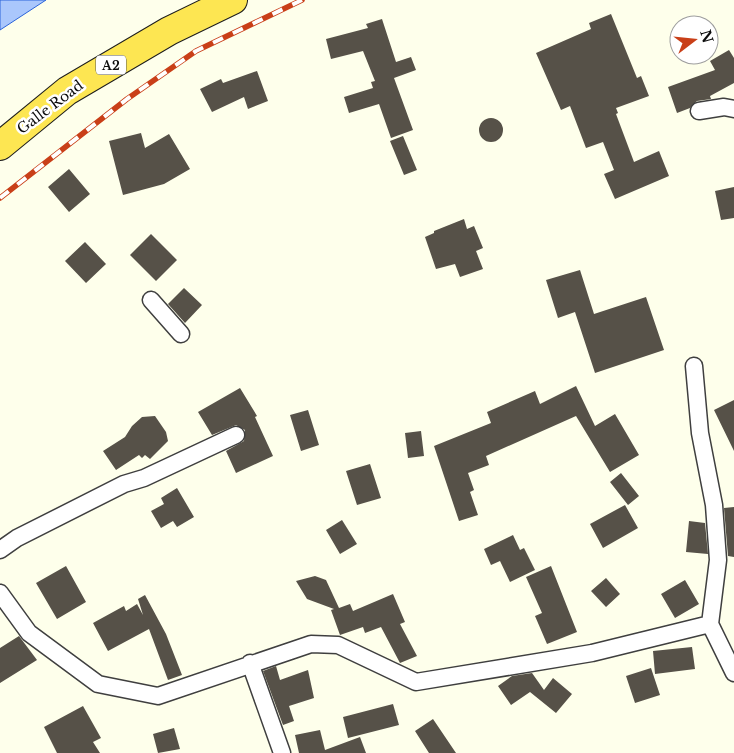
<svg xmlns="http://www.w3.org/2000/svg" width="734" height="753" font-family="'Libre Baskerville',serif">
<rect width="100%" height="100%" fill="#feffeb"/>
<path fill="#aac7fc" stroke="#2b64da" d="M 0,0 L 46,0 L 0,30 Z"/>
<path fill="#565148" d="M 611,14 L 637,78 L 641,76 L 649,96 L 616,108 L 618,113 L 616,114 L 634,162 L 659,151 L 669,176 L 615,199 L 604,174 L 614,170 L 603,142 L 586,148 L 570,106 L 561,110 L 536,53 L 591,29 L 589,23 Z
M 382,19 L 396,62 L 411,57 L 416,70 L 394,78 L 413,130 L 391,138 L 379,104 L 349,113 L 344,97 L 373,88 L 371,82 L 375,81 L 363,51 L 331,59 L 326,39 L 368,28 L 366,24 Z
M 729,50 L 734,58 L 734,83 L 710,96 L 711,99 L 697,101 L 690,108 L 677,113 L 668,87 L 715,70 L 710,61 Z
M 257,71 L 268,101 L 248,109 L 244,97 L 212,112 L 200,89 L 221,79 L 223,83 Z
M479 130a12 12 0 1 1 24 0a12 12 0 1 1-24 0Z
M 141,133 L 145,148 L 169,134 L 190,169 L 164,184 L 123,195 L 109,141 Z
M 403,136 L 417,170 L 404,175 L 390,141 Z
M 69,169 L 90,194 L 69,212 L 48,187 Z
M 734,187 L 734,218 L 721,220 L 715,191 Z
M 464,219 L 467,229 L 474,226 L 483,248 L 476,251 L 483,269 L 460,277 L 455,264 L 436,269 L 425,237 L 434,233 L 434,231 Z
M 151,234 L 177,260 L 156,281 L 130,255 Z
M 85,242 L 106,264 L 86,283 L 65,261 Z
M 580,270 L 594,314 L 646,297 L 664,350 L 595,373 L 575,312 L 558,318 L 546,280 Z
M 184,288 L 202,305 L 185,323 L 168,304 Z
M 576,386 L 595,426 L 615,414 L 639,455 L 610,472 L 576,416 L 486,456 L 489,465 L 468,473 L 474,490 L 470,492 L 478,515 L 459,521 L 434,446 L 491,423 L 487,412 L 535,391 L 540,404 Z
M 240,388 L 257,416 L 255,417 L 273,456 L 236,473 L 226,451 L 244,441 L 245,430 L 236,425 L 212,435 L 198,412 Z
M 734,400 L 734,451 L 714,410 Z
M 308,410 L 319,445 L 301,451 L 290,415 Z
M 155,416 L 166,432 L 168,441 L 150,459 L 145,455 L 142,458 L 139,455 L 116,470 L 103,451 L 125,437 L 132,426 L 142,417 Z
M 421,431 L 424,456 L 408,458 L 405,433 Z
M 370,464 L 381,498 L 357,505 L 346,471 Z
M 621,473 L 639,496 L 628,505 L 610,482 Z
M 177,488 L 194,517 L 177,527 L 173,521 L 161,528 L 151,511 L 164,504 L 161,498 Z
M 625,505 L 638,528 L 603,548 L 590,524 Z
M 734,507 L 734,557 L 728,556 L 724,508 Z
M 342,520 L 357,544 L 340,554 L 326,530 Z
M 689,521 L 705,523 L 708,554 L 686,552 Z
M 513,535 L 520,550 L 524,548 L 535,570 L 510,582 L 500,561 L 491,565 L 484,549 Z
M 66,566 L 86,602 L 57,619 L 36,583 Z
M 551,566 L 577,632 L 547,644 L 535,616 L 542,613 L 526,577 Z
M 315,576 L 326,580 L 339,608 L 350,604 L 353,611 L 393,594 L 405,622 L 400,624 L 417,656 L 400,663 L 381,627 L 365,633 L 363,627 L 340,635 L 331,610 L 334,609 L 307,599 L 296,581 Z
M 606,578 L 620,594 L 606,607 L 591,591 Z
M 685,580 L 699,604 L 675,618 L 661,594 Z
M 145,595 L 166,634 L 182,675 L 168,680 L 149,629 L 108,651 L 93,623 L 124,606 L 126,611 L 137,604 L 143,615 L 138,599 Z
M 19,636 L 37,660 L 0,683 L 0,648 Z
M 692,647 L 695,669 L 655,674 L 653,651 Z
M 276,666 L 280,680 L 308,670 L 314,698 L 289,706 L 294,721 L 283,725 L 263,671 Z
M 651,668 L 660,695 L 635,703 L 626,676 Z
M 532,673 L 544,690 L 553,678 L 572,694 L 556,713 L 530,692 L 511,705 L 498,686 L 512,676 Z
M 393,704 L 399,725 L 348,738 L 343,717 Z
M 83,706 L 101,738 L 93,742 L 100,753 L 57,753 L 44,727 Z
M 433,719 L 456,753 L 429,753 L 415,731 Z
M 174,728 L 180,749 L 158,753 L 153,734 Z
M 320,730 L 325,750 L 360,737 L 366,753 L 299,753 L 295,735 Z"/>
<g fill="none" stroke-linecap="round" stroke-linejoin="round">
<defs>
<path id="minor" d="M 699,111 L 724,107 L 734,109
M 151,300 L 181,334
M 694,366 L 700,433 L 714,505 L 718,560 L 710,624
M 0,550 L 17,538 L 124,484 L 144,478 L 236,435
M 0,593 L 29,633 L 98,684 L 158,696 L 311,644 L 338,645 L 416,682 L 592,653 L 710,624 L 734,673
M 250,663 L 282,753"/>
<path id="trunk" d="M 0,146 L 67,91 L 169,31 L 233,0"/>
</defs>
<use href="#minor" stroke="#3f3f3f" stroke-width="19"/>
<use href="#trunk" stroke="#1d1d1d" stroke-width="30"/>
<use href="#minor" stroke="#fff" stroke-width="16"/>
<use href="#trunk" stroke="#fde652" stroke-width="28"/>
<defs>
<path id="rail" d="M 0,198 L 127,99 L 196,51 L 302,0"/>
</defs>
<use href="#rail" stroke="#c93f18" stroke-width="5.5"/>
<use href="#rail" stroke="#fff" stroke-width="4" stroke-dasharray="11" stroke-linecap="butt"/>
</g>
<g text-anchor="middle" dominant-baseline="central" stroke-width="5" stroke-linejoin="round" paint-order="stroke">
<rect fill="#fff" stroke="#555" stroke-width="1" x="96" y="55.5" width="30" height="19" rx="4"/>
<g font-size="12" font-weight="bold" fill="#0c0c0c">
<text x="111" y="65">A2</text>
</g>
<g font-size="14" fill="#0c0c0c" stroke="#fff">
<text transform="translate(50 107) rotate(-37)">Galle Road</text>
</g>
</g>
<g transform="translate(694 40) rotate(74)"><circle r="24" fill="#ffffff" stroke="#9e9e9e"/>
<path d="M0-4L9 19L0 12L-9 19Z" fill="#c93f18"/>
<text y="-8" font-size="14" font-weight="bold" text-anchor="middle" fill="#0c0c0c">N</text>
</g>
</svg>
